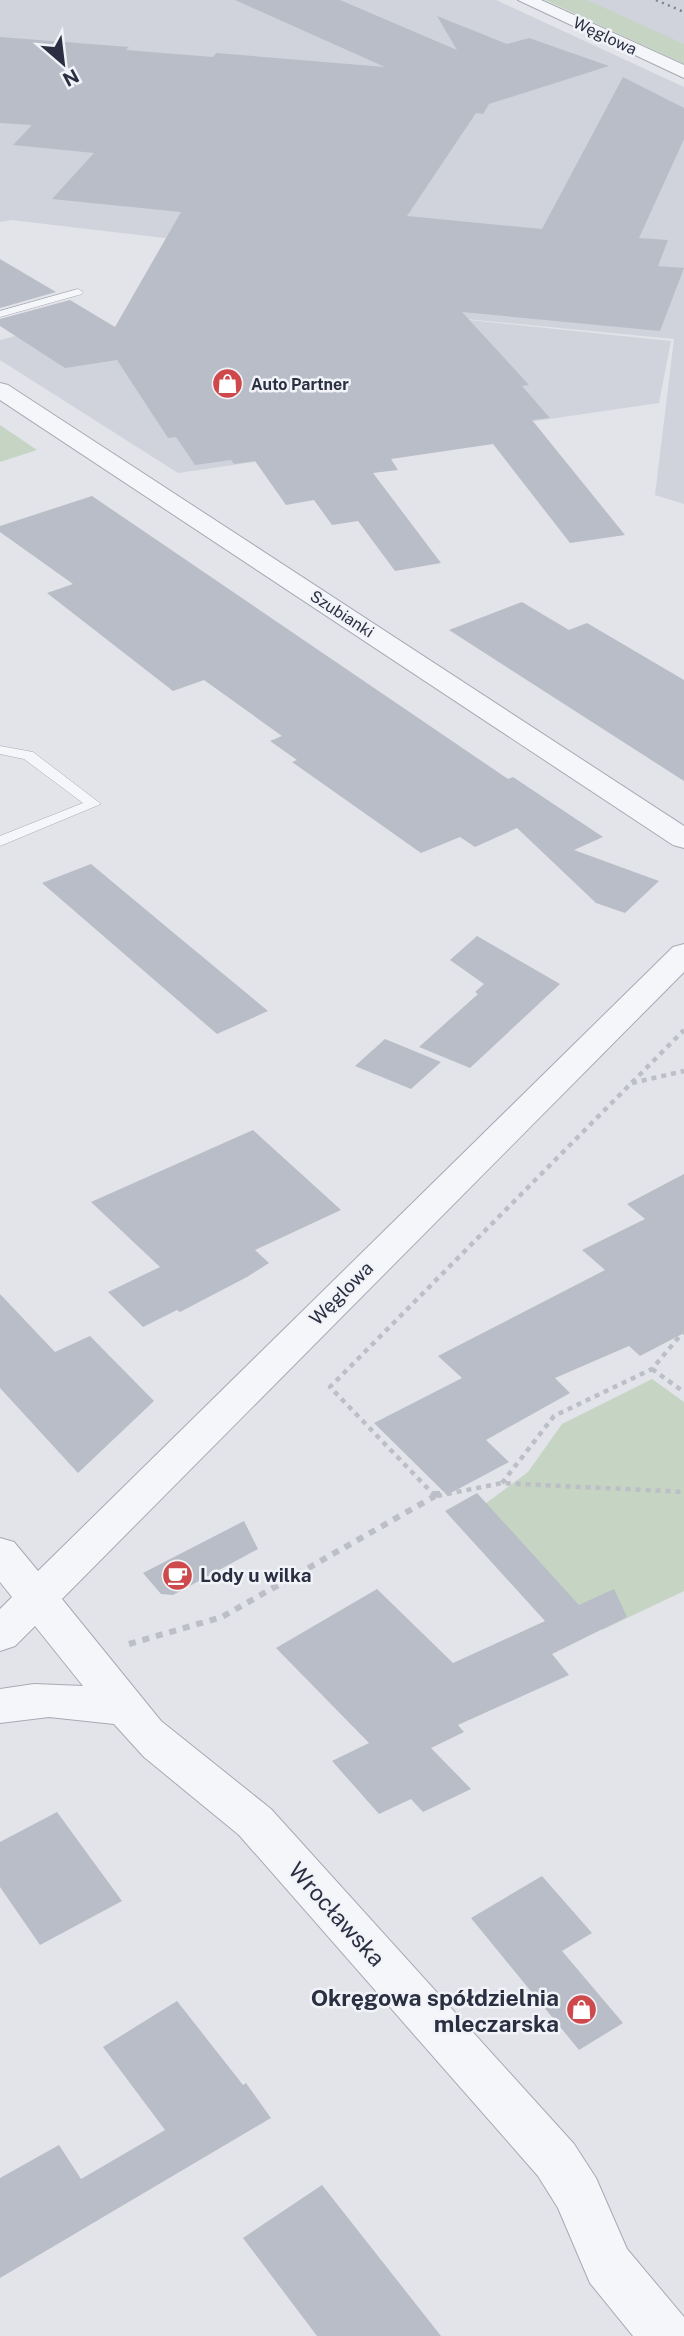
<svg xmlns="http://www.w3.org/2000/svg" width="684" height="2336" font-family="'Public Sans',sans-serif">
<rect width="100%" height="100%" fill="#e2e4ea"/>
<path fill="#d0d3dc" d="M 0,0 L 496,0 L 684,87 L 684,504 L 655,495 L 674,339 L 392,312 L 671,341 L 659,403 L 178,473 L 0,360 L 0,340 L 54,326 L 85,348 L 377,263 L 11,220 L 0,222 Z
M 550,0 L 684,0 L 684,63 Z"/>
<path fill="#c5d4c3" d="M 545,0 L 587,0 L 684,44 L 684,64 Z
M 0,425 L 37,450 L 0,462 Z
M 652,1379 L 684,1402 L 684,1591 L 602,1630 L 485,1504 L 528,1472 L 562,1424 Z"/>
<path fill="#b9bdc7" d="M 235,0 L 340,0 L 457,50 L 437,16 L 507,44 L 529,38 L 609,66 L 489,104 L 483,114 L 476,113 L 407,216 L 542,229 L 623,77 L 684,108 L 684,139 L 639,238 L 668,240 L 658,266 L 684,268 L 660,331 L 462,312 L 529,385 L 522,386 L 550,418 L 532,420 L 625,535 L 570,543 L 493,444 L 391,459 L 398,470 L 373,473 L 441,563 L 395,571 L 358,521 L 332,525 L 314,500 L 286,505 L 255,461 L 234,464 L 231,460 L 195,465 L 176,437 L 168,438 L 117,360 L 65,368 L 0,326 L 0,319 L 70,300 L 115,327 L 181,212 L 52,199 L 94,153 L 13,145 L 32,125 L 0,123 L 0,37 L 129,47 L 126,50 L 213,57 L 216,53 L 385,67 Z
M 0,259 L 56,292 L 0,308 Z
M 92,496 L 508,779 L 513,777 L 603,837 L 574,850 L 659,881 L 625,913 L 596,903 L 517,828 L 475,847 L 460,837 L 421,853 L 292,762 L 297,760 L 270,741 L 282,736 L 204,680 L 173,691 L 47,593 L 73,584 L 0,532 L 0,526 Z
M 522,602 L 569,630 L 587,623 L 684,680 L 684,781 L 449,630 Z
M 91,864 L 175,934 L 268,1011 L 217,1034 L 42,883 Z
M 477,936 L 560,984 L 470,1068 L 419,1047 L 478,994 L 475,992 L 484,984 L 450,960 Z
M 385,1039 L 441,1062 L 411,1089 L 355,1066 Z
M 253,1130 L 341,1210 L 255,1250 L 269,1263 L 247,1277 L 180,1312 L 177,1310 L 143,1327 L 108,1292 L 160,1267 L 91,1202 Z
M 684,1174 L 684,1333 L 640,1356 L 629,1346 L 555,1378 L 570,1393 L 486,1440 L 509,1462 L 447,1495 L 374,1423 L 462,1378 L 438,1356 L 605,1270 L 582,1250 L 645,1219 L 627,1204 Z
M 0,1294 L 55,1352 L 90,1336 L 154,1401 L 78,1473 L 0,1388 Z
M 477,1493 L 579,1605 L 614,1589 L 627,1617 L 552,1654 L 569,1675 L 458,1725 L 464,1732 L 431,1748 L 471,1789 L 423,1812 L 411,1799 L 379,1814 L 332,1761 L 369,1743 L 276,1648 L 377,1589 L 453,1663 L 545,1621 L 445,1511 Z
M 244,1521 L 258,1549 L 173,1595 L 161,1594 L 143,1573 Z
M 57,1812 L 122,1901 L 40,1945 L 0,1887 L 0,1842 Z
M 542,1876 L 592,1933 L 562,1951 L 623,2023 L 579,2050 L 471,1918 Z
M 177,2001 L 243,2085 L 246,2083 L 271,2118 L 0,2278 L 0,2178 L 59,2145 L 81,2179 L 165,2130 L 103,2047 Z
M 322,2185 L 441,2336 L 317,2336 L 243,2238 Z"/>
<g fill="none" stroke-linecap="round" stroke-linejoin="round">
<defs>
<path id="service" d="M 78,289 L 83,292 L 82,294 L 0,317 L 0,311 Z
M 0,746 L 33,752 L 101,804 L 0,846 L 0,836 L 83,803 L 24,759 L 0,754 Z"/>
<path id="minor" d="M 518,0 L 541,0 L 684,65 L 684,78 Z
M 0,383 L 8,385 L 684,826 L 684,848 L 673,845 L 0,400 Z
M 684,944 L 684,972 L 62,1599 L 161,1721 L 271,1809 L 574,2144 L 596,2178 L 627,2249 L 684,2317 L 684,2336 L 633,2336 L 590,2283 L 558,2208 L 538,2176 L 239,1835 L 144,1757 L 114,1724 L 49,1717 L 0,1723 L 0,1689 L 34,1684 L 83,1686 L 35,1626 L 15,1646 L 0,1651 L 0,1609 L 12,1597 L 0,1582 L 0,1538 L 14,1542 L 38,1571 L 673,947 Z"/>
</defs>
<use href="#service" stroke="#a7aab4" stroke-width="1"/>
<use href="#minor" stroke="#a7aab4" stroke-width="2"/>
<path stroke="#bcbfc6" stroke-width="4.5" stroke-dasharray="5 5" stroke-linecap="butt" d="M 632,1083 L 684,1071
M 652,1369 L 684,1392
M 502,1483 L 554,1416 L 652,1369 L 684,1331
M 435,1496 L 330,1387 L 684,1030
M 437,1496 L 502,1483 L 684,1492"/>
<path stroke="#bcbfc6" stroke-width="6" stroke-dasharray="7 7" stroke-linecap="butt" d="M 433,1494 L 446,1494
M 129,1644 L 222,1617 L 435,1496"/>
<use href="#service" fill="#f5f6f9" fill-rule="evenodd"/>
<use href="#minor" fill="#f5f6f9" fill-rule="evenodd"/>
<path stroke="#7c8194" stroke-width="2.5" stroke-dasharray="2 4.5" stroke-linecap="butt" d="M 656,0 L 684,12"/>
</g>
<defs>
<symbol id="shop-disc" viewBox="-11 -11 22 22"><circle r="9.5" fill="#cd494b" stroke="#f2f3f8"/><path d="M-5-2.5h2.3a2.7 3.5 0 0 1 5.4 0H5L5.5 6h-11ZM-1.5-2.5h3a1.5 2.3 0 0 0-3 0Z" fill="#fff"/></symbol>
<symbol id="cafe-disc" viewBox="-11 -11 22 22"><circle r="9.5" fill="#cd494b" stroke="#f2f3f8"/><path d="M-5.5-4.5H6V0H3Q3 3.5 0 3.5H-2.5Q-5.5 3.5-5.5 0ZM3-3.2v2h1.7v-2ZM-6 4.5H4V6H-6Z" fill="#fff"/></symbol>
</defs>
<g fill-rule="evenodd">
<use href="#shop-disc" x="210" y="366" width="35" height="35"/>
<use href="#cafe-disc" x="160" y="1558" width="35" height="35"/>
<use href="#shop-disc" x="564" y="1992" width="35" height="35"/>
</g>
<g text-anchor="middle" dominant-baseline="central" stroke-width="5" stroke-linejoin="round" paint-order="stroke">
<g font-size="16" fill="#2a3042" stroke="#f2f3f8">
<text transform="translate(605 36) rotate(25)">Węglowa</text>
<text transform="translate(342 614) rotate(33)">Szubianki</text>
</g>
<g font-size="16" font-weight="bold" fill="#2a3042" stroke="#f2f3f8" text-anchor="start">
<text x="251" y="384">Auto Partner</text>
</g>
<g font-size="19" fill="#2a3042" stroke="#f2f3f8">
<text transform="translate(341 1293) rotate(-45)">Węglowa</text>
</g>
<g font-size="19" font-weight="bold" fill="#2a3042" stroke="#f2f3f8" text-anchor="start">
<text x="200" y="1575">Lody u wilka</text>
</g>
<g font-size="23" fill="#2a3042" stroke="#f2f3f8">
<text transform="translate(337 1914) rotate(48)">Wrocławska</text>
</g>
<g font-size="23" font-weight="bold" fill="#2a3042" stroke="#f2f3f8" text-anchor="end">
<text x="559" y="1997">Okręgowa spółdzielnia<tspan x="559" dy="26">mleczarska</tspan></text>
</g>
</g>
<g transform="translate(63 63) rotate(152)" stroke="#f2f3f8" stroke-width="5" paint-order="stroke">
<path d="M0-5L12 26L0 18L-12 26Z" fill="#2a3042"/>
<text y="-10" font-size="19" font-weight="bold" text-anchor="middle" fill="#2a3042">N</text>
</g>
</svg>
